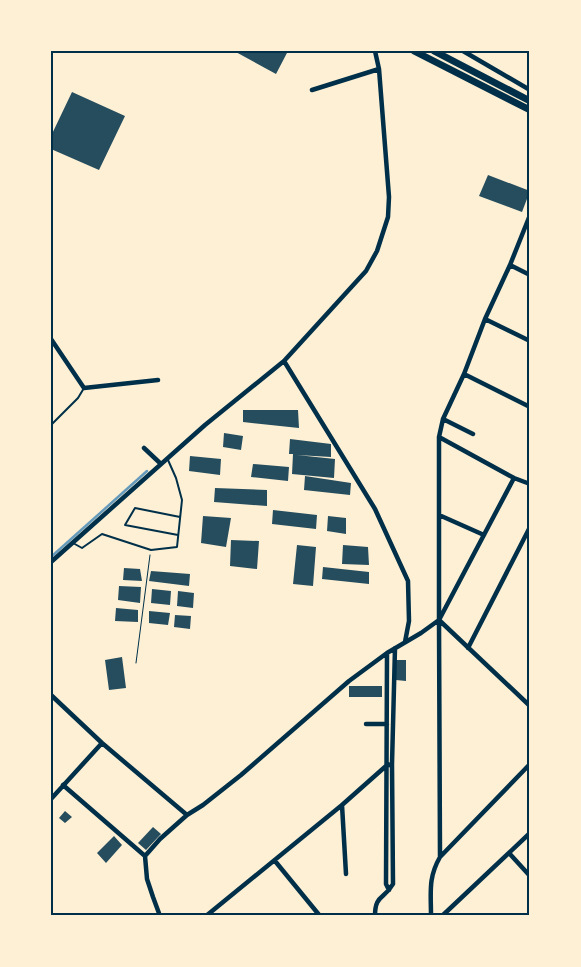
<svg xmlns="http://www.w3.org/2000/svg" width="581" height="967" font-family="Georgia,serif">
<rect width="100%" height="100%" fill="#fdf0d5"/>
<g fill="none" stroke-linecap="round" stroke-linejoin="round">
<path stroke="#669bbc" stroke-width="2.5" d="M 51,557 L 147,471"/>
</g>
<path fill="#264d5e" d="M 234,51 L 288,51 L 276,74 Z
M 72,92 L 125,116 L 99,170 L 51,149 L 51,136 Z
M 488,175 L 530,191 L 522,212 L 479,196 Z
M 243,410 L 298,410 L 299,428 L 243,422 Z
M 224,433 L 243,436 L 241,450 L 223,447 Z
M 290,439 L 331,444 L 331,457 L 297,455 L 335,459 L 334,478 L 292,474 L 293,454 L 289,454 Z
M 190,456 L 221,459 L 220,475 L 189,471 Z
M 253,464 L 289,467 L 288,481 L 251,477 Z
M 305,476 L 351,483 L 350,495 L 304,490 Z
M 215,488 L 267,490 L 267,506 L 214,502 Z
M 273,510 L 317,515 L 316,529 L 272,524 Z
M 203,516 L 231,518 L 226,547 L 201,543 Z
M 328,516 L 346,518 L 346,534 L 327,531 Z
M 231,540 L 259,541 L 257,569 L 230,566 Z
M 297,545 L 316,547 L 313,586 L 293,584 Z
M 343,545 L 368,547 L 369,565 L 342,564 Z
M 323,567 L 369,572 L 369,584 L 322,579 Z
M 124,568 L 140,569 L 142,581 L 123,580 Z
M 151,571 L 190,574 L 189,586 L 149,581 Z
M 119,586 L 141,587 L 140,603 L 118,600 Z
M 152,589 L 171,591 L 170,605 L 151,603 Z
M 178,591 L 194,593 L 193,608 L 177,606 Z
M 116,608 L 138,610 L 138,622 L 115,621 Z
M 149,611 L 170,613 L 168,625 L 149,623 Z
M 175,615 L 191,616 L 190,629 L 174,627 Z
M 122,657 L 126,688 L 109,690 L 105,660 Z
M 396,660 L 406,660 L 406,681 L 396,680 Z
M 349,686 L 382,686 L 382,697 L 349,697 Z
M 65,811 L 72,817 L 65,823 L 59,818 Z
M 153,827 L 161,834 L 146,850 L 138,843 Z
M 114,836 L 122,845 L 106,863 L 97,853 Z"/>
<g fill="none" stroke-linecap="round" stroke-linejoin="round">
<path stroke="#003049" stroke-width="1" d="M 136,663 L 150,555"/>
<path stroke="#003049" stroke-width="2" d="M 51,425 L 78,398 L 84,388
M 178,535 L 125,525 L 135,508 L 180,517
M 73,543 L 82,548 L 102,534 L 151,550 L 177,547 L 182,500 L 176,478 L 168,460"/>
<path stroke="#003049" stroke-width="4.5" d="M 463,51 L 530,90
M 312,90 L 379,69
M 510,265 L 530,275
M 485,319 L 530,341
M 51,339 L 84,388 L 158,380
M 284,361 L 375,509 L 408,581 L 409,621 L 405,642
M 464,374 L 530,407
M 443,419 L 473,434
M 439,437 L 514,478 L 530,484
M 144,448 L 161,464
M 439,515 L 484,535
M 51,562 L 205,425 L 284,361 L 366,271 L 377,251 L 388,217 L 389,197 L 379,69 L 375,51
M 439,620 L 530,706
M 468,648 L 530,527
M 387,653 L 386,884 L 389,890
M 51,695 L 102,743 L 187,815
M 366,724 L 387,724
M 63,785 L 145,856
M 51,799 L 102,743
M 342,805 L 346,874
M 509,853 L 530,876
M 145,856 L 160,839 L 187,815 L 203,805 L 241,775 L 349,681 L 387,653 L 421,633 L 439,620 L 514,478
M 145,856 L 147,879 L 153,897 L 160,916
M 440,857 L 439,620 L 439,437 L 443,419 L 464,374 L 485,319 L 510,265 L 530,215
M 275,861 L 320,916
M 206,916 L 342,805 L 386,766 L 392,764
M 375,916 C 375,894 384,900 393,884 L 392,764 L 395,648
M 431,916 C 431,892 428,878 440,857 L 530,764
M 442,916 L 530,833"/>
<path stroke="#003049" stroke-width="7" d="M 414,51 L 530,110
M 434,51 L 530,101"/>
</g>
<rect width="581" height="967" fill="none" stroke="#fdf0d5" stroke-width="105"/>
<rect x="52" y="52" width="476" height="862" fill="none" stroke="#003049" stroke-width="2"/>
</svg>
